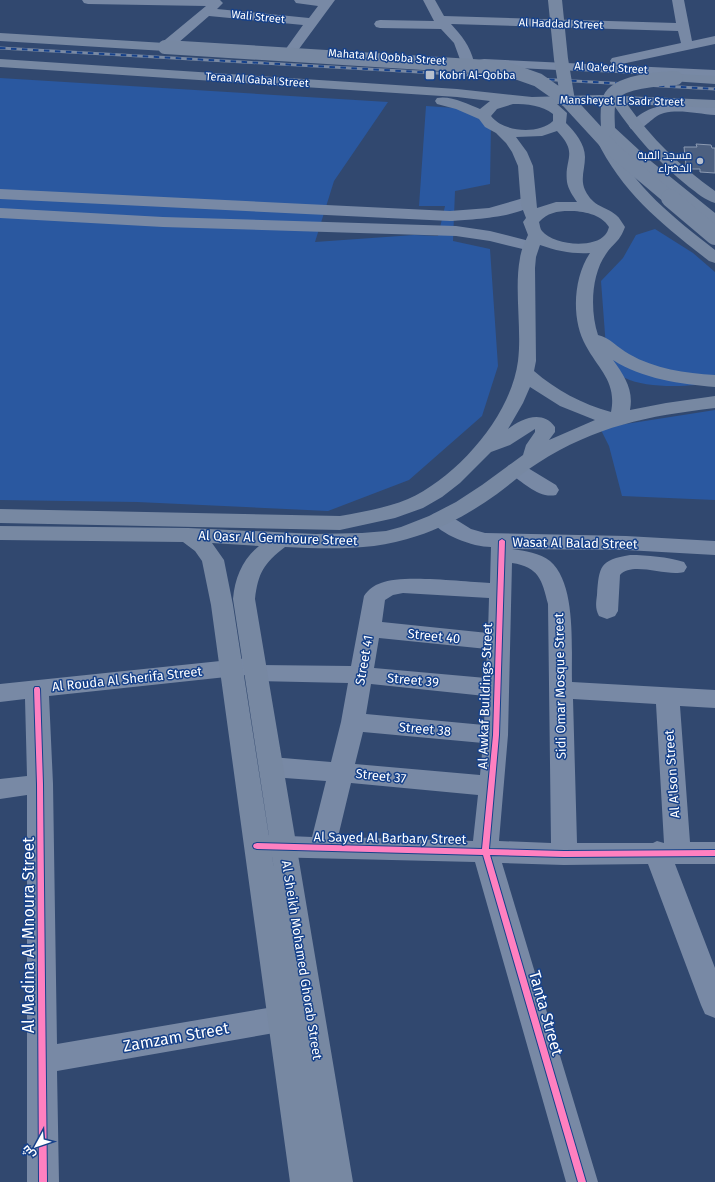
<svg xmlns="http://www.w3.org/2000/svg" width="715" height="1182" font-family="'Fira Sans',Cairo,sans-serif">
<rect width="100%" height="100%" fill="#31486f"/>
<path fill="#2a58a0" d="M 0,78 L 388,102 L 334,181 L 315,242 L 414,235 L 438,236 L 445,206 L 419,206 L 426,106 L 471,109 L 491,123 L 490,184 L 455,191 L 453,241 L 490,249 L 498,366 L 482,416 L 409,480 L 328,511 L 137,502 L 0,500 Z
M 655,229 L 693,253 L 715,272 L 715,382 C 692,387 647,389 625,378 C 617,374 612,368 607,361 L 601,281 L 623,258 L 636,235 Z
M 715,410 L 715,500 L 622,496 L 609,446 L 600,428 Z"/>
<path fill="#4d6080" stroke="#8c9ab2" d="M 696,144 L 711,145 L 712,148 L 715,148 L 715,173 L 700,172 L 700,169 L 690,169 L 690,165 L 686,165 L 684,147 L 697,147 Z"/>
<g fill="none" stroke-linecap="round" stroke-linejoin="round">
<path fill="#7889a5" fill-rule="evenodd" d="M 82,0 L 220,0 L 223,3 L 217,9 L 309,18 L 318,6 L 296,3 L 294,0 L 335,0 L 296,53 L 286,53 L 285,50 L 303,25 L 209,16 L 170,50 L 160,50 L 159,47 L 160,44 L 206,6 L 88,4 L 84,3 Z
M 423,0 L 435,0 L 444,16 L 676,23 L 672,0 L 684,0 L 692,41 L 715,36 L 715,44 L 617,65 L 612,64 L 610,61 L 612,58 L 681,43 L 678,31 L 451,24 C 462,36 470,46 474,62 L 472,65 L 462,65 L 454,43 L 441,29 L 380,28 L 376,27 L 374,24 L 376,21 L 380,20 L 434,21 Z
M 484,59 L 715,70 L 715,78 L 479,66 L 477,63 L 479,60 Z
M 682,104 L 715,107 L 715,115 C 699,114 680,109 664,113 C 651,116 645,132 631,129 L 629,126 C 641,108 662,104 682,104 Z
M 0,189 L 450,211 L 489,208 L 527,197 L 532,199 L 535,202 C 525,217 468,220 450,221 L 0,199 Z
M 0,208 L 163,217 L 456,226 L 490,231 L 537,243 L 539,246 L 537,249 L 531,251 L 490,241 L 456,236 L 163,227 L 0,218 Z
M 516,463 L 523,465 L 556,485 L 559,490 L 556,495 C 539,499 523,482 509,473 L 506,469 L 509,465 Z
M 440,512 L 447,514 L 471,529 L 485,533 L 626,536 L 715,541 L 715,555 L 626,550 L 512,549 C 525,551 540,553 550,561 C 577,584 571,649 572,682 L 715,690 L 715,708 L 680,706 L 690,842 L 715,842 L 715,864 L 675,864 L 715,968 L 715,1018 L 705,1014 L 701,1005 L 648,864 L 564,865 L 502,863 L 598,1182 L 566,1182 L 475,862 L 266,857 L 257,854 L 253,846 L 257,838 L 266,835 L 312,837 L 326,781 L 271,777 L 262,774 L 259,767 L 262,760 L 271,757 L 331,762 L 341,722 L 348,683 L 256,681 L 248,679 L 245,675 L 49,696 L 53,784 L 57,1044 L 297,1003 L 307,1007 L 312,1016 L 307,1025 L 297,1029 L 57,1071 L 59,1182 L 27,1182 L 27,795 L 0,799 L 0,779 L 27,776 L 25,699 L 0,702 L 0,684 L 249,658 L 257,660 L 260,665 L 351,666 L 364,596 C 368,590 374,585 381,583 C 402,574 464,582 490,583 L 491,547 C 473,547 440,535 430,519 L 433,514 ZM 512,563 C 539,567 542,580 548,604 L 551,843 L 499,841 L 508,735 ZM 403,593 L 489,598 L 488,633 L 382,622 L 385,600 L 393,595 ZM 379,638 L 487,649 L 486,678 L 374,668 ZM 371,684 L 485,696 L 484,725 L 366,714 ZM 573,699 L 656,704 L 664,843 L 657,841 L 653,843 L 577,843 ZM 363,732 L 483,743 L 480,775 L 355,764 ZM 351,783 L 478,795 L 473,841 L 338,837 Z
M 630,555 C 648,555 667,557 684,562 L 687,567 L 684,572 C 666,577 633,561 620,575 L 618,611 L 615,616 L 607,619 L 599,616 C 595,609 596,603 597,595 C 599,566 600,560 630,555 Z"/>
<path fill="#7788a2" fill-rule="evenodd" d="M 0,33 L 165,43 L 170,44 L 171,47 L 170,50 L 165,51 L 0,41 Z
M 0,59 L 457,89 L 532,97 L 600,95 L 715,100 L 715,108 L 627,104 C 651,138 681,167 715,191 L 715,203 C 705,200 697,193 689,187 C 659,163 634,135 613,104 L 557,104 L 567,113 L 566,123 C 575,132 585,144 585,157 C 585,169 580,179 585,190 C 594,208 604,205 616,215 C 620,218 622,223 625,227 C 619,243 614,242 606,254 C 591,275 590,311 598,335 C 609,337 618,348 629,354 C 655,369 685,373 715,375 L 715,387 C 681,384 642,379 613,360 C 624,375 634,390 630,410 L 666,403 L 715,396 L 715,408 C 647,416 596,426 538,463 C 523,472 511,484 497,494 C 472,512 445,527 417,536 C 374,551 329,549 285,547 C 264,563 258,573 255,599 L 353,1182 L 290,1182 L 211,605 L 202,561 L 195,551 L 183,542 L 0,540 L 0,526 L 188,528 L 316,534 L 362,533 L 386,531 L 401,527 L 429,516 L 456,502 L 482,485 L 523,455 L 526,445 L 535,432 L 535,429 L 510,445 L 491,452 L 460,483 L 442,497 L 423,508 L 395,518 L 340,530 L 0,523 L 0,509 L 340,516 C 363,512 386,508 408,499 C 457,477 511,416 518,361 C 522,329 514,289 520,258 C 521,250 525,242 528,235 L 523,222 L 526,218 L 521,205 L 518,166 L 512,152 L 506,143 L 496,133 L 485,127 L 479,119 L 456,109 L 437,104 L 435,101 L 437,98 C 450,95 468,104 480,109 L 490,101 L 457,97 L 0,67 ZM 513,104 C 527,104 542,105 553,114 L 553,121 C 538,135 503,132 491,116 L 497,109 ZM 557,131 C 579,154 564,158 567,182 C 568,189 573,196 577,202 L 556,202 L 537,208 L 533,166 L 527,152 L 516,137 L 542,136 ZM 569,211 C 583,211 601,214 609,227 C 608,230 607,233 605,235 C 593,249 553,245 542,231 C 540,229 540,225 539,222 C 547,213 557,211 569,211 ZM 540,245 C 557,251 572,254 590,253 C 573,278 571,320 586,346 C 599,370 617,382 611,412 C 582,404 556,390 534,371 L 536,361 L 535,268 L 536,257 ZM 530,387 L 560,406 L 595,420 L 549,440 L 555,432 L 555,427 C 542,409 521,419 508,429 L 523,403 ZM 212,543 L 259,546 C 242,560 235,578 233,599 L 274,869 L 233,605 L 224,560 Z
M 676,74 L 715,76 L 715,84 L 671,81 L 669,78 L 671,75 Z
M 608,125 L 613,126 L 652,162 L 715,213 L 715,226 L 709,224 L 654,180 L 611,140 C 635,188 673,217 715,250 L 715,263 L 709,261 C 662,224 623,194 596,139 L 598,136 L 606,136 L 601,129 L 603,126 Z"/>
<defs>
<path id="rail" d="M 0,48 L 715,89"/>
</defs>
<use href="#rail" stroke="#7989a3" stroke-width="3"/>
<use href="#rail" stroke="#16418a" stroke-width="2" stroke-dasharray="5.5" stroke-linecap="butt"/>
<path stroke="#7788a2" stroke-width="14" d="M 555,0 L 561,59 L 568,101 L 614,151 L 671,199
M 165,47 L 504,68 L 538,80 L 568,101
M 608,129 C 608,120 606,107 610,98 C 618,81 660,79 676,78"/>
<path stroke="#7788a2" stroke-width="18" d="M 670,198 L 715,236"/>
<defs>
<path id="cycleway" d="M 502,539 L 505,541 L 499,735 L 489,849 L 564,851 L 715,850 L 715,856 L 564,857 L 490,855 L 586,1182 L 578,1182 L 483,855 L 257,849 L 254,848 L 253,846 L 254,844 L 257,843 L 482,849 L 493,735 L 499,541 Z
M 35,687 L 39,687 L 40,689 L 43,784 L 47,1182 L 39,1182 L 37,784 L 34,689 Z"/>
</defs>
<use href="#cycleway" stroke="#16418a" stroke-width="2"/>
<use href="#cycleway" fill="#ff80c0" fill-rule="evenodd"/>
</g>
<g fill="#b7bfcd" stroke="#16418a" stroke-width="1.5">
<rect x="425" y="70" width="10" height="10" rx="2"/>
<circle cx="700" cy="161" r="4"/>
</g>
<g text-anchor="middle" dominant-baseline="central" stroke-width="3" stroke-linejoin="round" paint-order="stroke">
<g font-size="11" fill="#fff" stroke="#16418a">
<text transform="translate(258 17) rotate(6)">Wali Street</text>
<text transform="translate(561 24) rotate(2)">Al Haddad Street</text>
<text transform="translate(387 57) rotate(4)">Mahata Al Qobba Street</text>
<text transform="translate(611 68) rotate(3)">Al Qa'ed Street</text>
<text transform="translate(257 80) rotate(4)">Teraa Al Gabal Street</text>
<text transform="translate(622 101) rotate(1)">Mansheyet El Sadr Street</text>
</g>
<g font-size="11" fill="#fff" stroke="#16418a" text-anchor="start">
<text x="439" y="75">Kobri Al-Qobba</text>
<text x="692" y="155" text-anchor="end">مسجد القبة<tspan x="692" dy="13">الخضراء</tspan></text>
</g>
<g font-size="13" fill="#fff" stroke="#16418a">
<text transform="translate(278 538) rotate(2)">Al Qasr Al Gemhoure Street</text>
<text transform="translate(575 543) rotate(1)">Wasat Al Balad Street</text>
<text transform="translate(434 636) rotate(6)">Street 40</text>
<text transform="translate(364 660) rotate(-80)">Street 41</text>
<text transform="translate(127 679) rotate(-6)">Al Rouda Al Sherifa Street</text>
<text transform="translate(413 680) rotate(5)">Street 39</text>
<text transform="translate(560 686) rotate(-91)">Sidi Omar Mosque Street</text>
<text transform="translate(485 696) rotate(-88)">Al Awkaf Buildings Street</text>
<text transform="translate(425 729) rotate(5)">Street 38</text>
<text transform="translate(672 774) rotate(-94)">Al A'lson Street</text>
<text transform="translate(381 776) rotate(6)">Street 37</text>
<text transform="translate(390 838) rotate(1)">Al Sayed Al Barbary Street</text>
<text transform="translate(302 960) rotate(81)">Al Sheikh Mohamed Ghorab Street</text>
</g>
<g font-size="16" fill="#fff" stroke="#16418a">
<text transform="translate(28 935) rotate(-90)">Al Madina Al Mnoura Street</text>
<text transform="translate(546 1013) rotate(74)">Tanta Street</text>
<text transform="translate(176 1037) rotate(-10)">Zamzam Street</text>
</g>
</g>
<g transform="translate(36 1146) rotate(230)" stroke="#16418a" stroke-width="3" paint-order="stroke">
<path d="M0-3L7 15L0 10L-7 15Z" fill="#ffffff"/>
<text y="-6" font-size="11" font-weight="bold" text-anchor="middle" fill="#ffffff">ش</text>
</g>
</svg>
